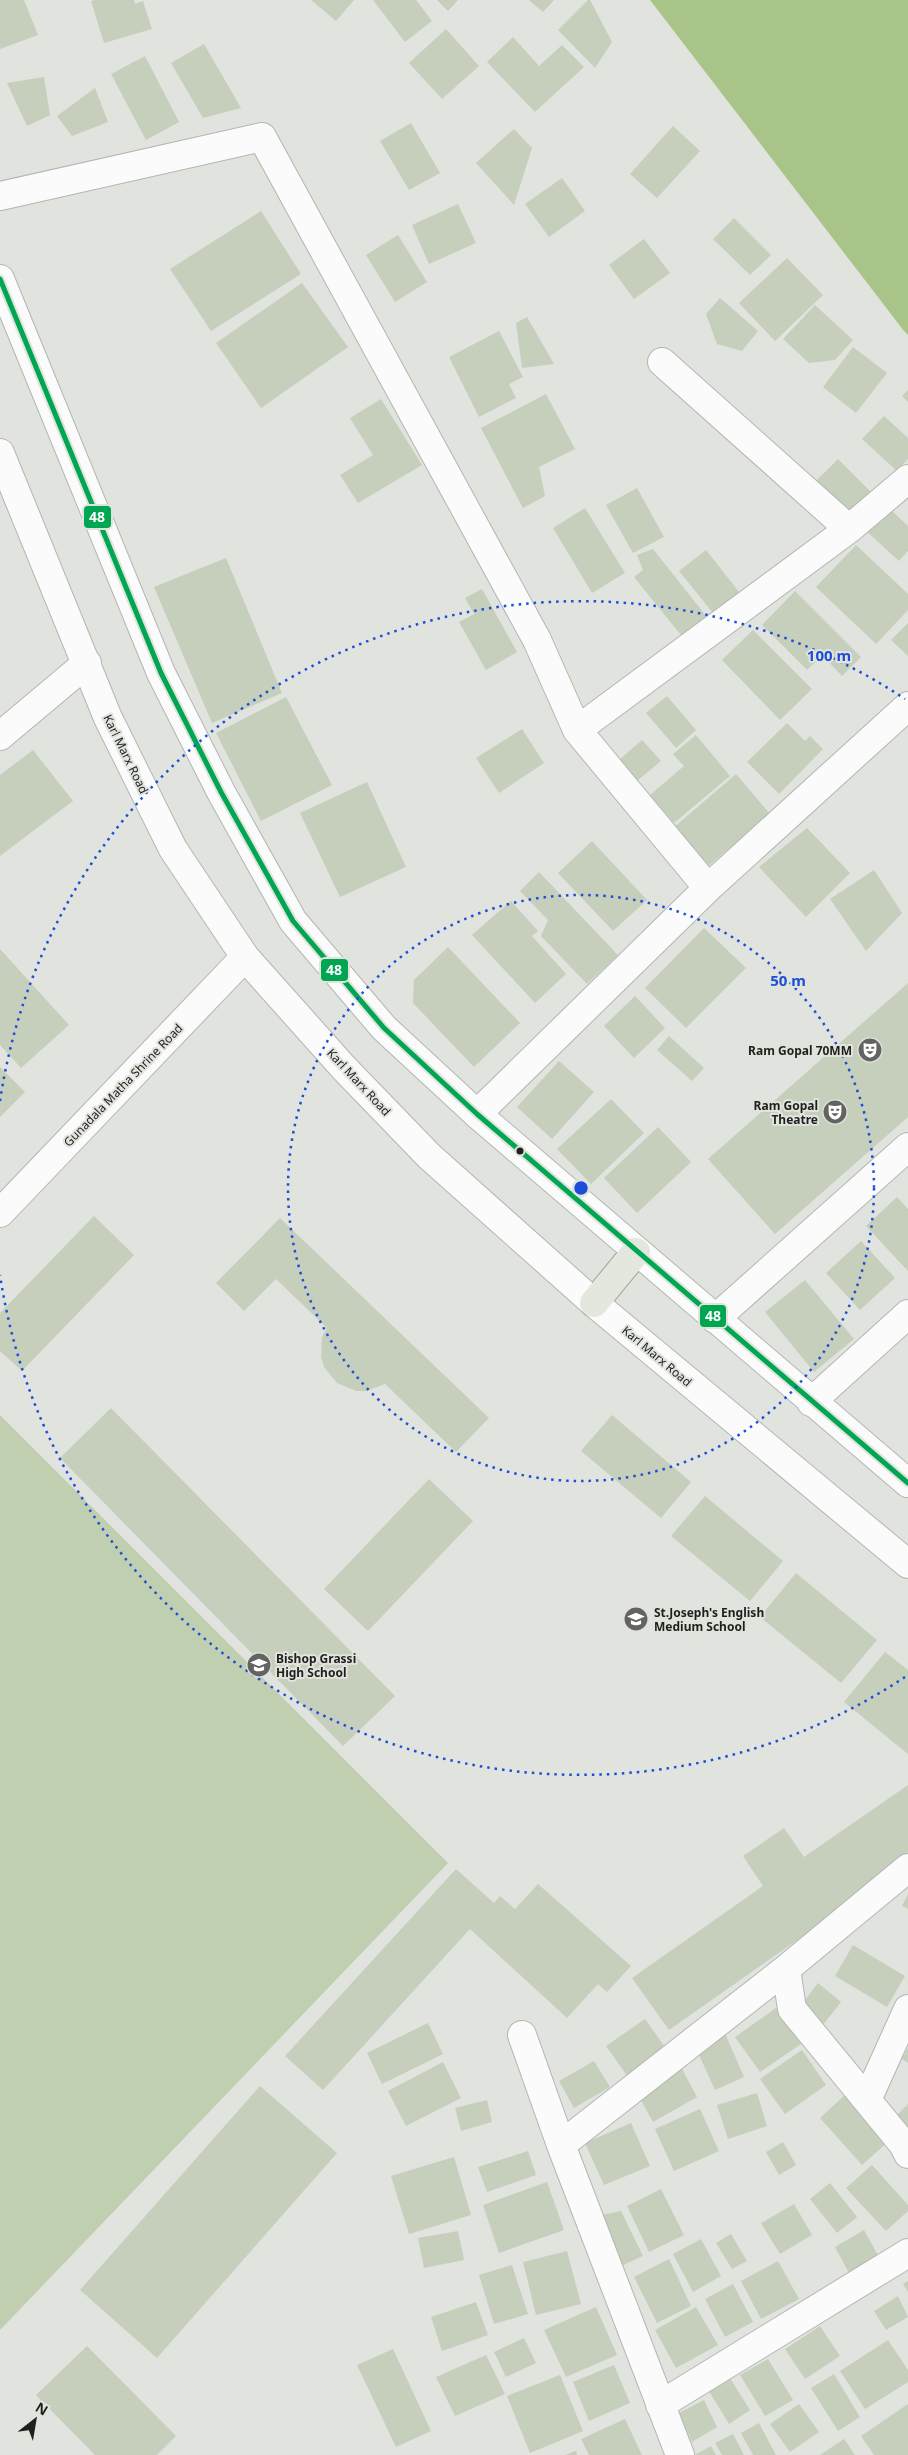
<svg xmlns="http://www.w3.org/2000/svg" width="908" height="2455" font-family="'Noto Sans',sans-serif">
<rect width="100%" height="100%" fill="#e0e3de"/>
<path fill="#bfcfaf" d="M 0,1415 L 448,1863 L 0,2330 Z"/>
<path fill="#a9c488" d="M 650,0 L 908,0 L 908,335 L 904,331 Z"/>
<path fill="#c6cfbc" d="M 0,0 L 24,0 L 38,35 L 0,49 Z
M 95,0 L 134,0 L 135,4 L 143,1 L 152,29 L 104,43 L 91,1 Z
M 311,0 L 354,0 L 336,21 Z
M 373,0 L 416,0 L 432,21 L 405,42 Z
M 437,0 L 458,0 L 448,11 Z
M 529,0 L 554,0 L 543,12 Z
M 588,0 L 590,0 L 612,42 L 595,68 L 558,30 Z
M 446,29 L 479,66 L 442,99 L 409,63 Z
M 513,37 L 539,66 L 562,45 L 584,67 L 535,112 L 487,62 Z
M 204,44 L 241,108 L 203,118 L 171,63 Z
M 145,56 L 179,122 L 146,140 L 111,74 Z
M 44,77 L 50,115 L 27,126 L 7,83 Z
M 95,88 L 108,122 L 72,136 L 57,116 Z
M 411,123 L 440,173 L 409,190 L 380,141 Z
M 673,126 L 700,151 L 657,198 L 630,174 Z
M 514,129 L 532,148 L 514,205 L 476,163 Z
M 562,178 L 585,211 L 549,237 L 525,204 Z
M 458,204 L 476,243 L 429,264 L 412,225 Z
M 261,211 L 301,274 L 211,331 L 170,269 Z
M 734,218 L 771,255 L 750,275 L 713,239 Z
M 398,235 L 427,282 L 395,302 L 366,255 Z
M 644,239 L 670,273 L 634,299 L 609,265 Z
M 787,258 L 823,295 L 775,341 L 739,303 Z
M 302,283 L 348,347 L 261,408 L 216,343 Z
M 720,298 L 758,331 L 742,351 L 717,344 L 706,314 Z
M 815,305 L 853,340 L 835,360 L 809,363 L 783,339 Z
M 527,317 L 554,364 L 522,368 L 516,323 Z
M 499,331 L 523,377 L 509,384 L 516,398 L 479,417 L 449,357 Z
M 853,347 L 887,373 L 856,413 L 823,387 Z
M 908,390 L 908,402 L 902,396 Z
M 546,394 L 575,449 L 539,467 L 545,496 L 523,508 L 481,428 Z
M 381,399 L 422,465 L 358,503 L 340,475 L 373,455 L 350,418 Z
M 884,416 L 908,438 L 908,459 L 897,471 L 862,439 Z
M 838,459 L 871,492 L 849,514 L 816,481 Z
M 637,488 L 664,537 L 633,553 L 606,505 Z
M 886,505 L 908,526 L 908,551 L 899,561 L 864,529 Z
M 585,508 L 625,573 L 592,593 L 553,528 Z
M 856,545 L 908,594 L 908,610 L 876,644 L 816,587 Z
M 653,549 L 710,621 L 685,640 L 634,577 L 643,570 L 637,555 Z
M 706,550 L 747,602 L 721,623 L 679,571 Z
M 226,558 L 282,693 L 212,723 L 154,587 Z
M 482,589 L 517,652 L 486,670 L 459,622 L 474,614 L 465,598 Z
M 795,591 L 861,657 L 842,676 L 822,655 L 807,670 L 762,625 Z
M 908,623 L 908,656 L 891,640 Z
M 753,630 L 812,689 L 780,720 L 722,660 Z
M 667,696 L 696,730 L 676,748 L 646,713 Z
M 286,697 L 332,785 L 261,821 L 216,733 Z
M 787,723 L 805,741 L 810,736 L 823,749 L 779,794 L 747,762 Z
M 522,729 L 544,763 L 499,793 L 476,758 Z
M 696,735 L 730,776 L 674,823 L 650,795 L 684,766 L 673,754 Z
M 642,740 L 661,761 L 637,781 L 619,760 Z
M 33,750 L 73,801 L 0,856 L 0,775 Z
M 736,774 L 770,814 L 706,868 L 673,828 Z
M 367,782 L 406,867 L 340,897 L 300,813 Z
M 807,828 L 850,873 L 806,917 L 759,867 Z
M 592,841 L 647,900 L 613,931 L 558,873 Z
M 874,870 L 902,913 L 866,951 L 830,899 Z
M 539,872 L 618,955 L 587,984 L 541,936 L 548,920 L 520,891 Z
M 511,901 L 538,931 L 532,936 L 566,974 L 535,1003 L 472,935 Z
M 704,928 L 746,968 L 686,1028 L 645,988 Z
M 448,947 L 520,1023 L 474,1067 L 413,1003 L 414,980 Z
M 0,949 L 69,1025 L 21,1068 L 0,1045 Z
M 908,983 L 908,1117 L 775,1234 L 708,1159 Z
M 635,996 L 665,1028 L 634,1058 L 604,1026 Z
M 669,1036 L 704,1068 L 692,1081 L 657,1050 Z
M 559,1061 L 594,1092 L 552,1139 L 517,1107 Z
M 0,1067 L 25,1092 L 0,1117 Z
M 611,1099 L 644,1133 L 591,1184 L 557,1149 Z
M 658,1127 L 691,1162 L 637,1213 L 604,1178 Z
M 897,1197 L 908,1209 L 908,1271 L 866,1226 Z
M 94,1216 L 134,1255 L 22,1371 L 0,1351 L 0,1313 Z
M 280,1218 L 489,1418 L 456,1452 L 385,1384 L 366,1391 L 356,1391 L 337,1383 L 324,1367 L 321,1357 L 322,1337 L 327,1328 L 276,1279 L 244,1311 L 216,1283 Z
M 861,1241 L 895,1278 L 860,1310 L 826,1273 Z
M 805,1280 L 854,1339 L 814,1372 L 765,1312 Z
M 111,1408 L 395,1696 L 343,1746 L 60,1458 Z
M 612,1415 L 691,1482 L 661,1518 L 581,1451 Z
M 429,1479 L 473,1521 L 368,1631 L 324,1589 Z
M 705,1496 L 783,1561 L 750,1601 L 671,1536 Z
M 796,1573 L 877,1640 L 841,1683 L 760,1617 Z
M 885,1652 L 908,1670 L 908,1754 L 844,1702 Z
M 908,1785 L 908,1862 L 669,2030 L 632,1978 L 763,1886 L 743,1856 L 784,1828 L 804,1857 Z
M 456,1869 L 494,1903 L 500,1896 L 515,1909 L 538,1884 L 631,1966 L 607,1992 L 598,1984 L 567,2018 L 470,1929 L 323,2090 L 285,2056 Z
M 908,1894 L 908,1909 L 902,1906 Z
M 853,1945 L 905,1976 L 887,2007 L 835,1976 Z
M 818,1983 L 841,2002 L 819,2030 L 802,2004 Z
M 776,2008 L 801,2044 L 760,2072 L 735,2037 Z
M 645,2019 L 667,2050 L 628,2077 L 606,2046 Z
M 428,2023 L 443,2054 L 382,2084 L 367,2053 Z
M 724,2031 L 744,2077 L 715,2090 L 694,2044 Z
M 908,2048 L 908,2063 L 902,2059 Z
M 802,2050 L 826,2085 L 785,2114 L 760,2079 Z
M 594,2061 L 610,2087 L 574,2108 L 559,2081 Z
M 443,2062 L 461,2098 L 406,2126 L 388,2091 Z
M 682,2069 L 697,2097 L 653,2122 L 637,2093 Z
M 260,2086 L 337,2153 L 157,2358 L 80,2290 Z
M 757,2093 L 767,2126 L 728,2139 L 717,2105 Z
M 846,2094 L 888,2142 L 862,2165 L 820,2118 Z
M 487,2100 L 492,2122 L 461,2131 L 455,2108 Z
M 908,2104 L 908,2127 L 897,2115 Z
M 700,2109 L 719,2151 L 674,2171 L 655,2129 Z
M 631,2123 L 650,2166 L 604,2185 L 585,2143 Z
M 783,2142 L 796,2165 L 779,2175 L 766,2152 Z
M 528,2151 L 536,2175 L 487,2192 L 478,2167 Z
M 454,2157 L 471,2215 L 409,2234 L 391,2176 Z
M 872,2165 L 908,2205 L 908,2211 L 886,2231 L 846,2188 Z
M 547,2182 L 564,2230 L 499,2253 L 483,2205 Z
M 830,2183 L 857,2217 L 837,2233 L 810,2199 Z
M 661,2189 L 684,2235 L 649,2252 L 627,2206 Z
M 794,2204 L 812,2235 L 780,2254 L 761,2223 Z
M 621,2211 L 643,2256 L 621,2266 L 597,2216 Z
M 864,2230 L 880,2259 L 850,2275 L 835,2247 Z
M 458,2231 L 464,2260 L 424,2268 L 418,2238 Z
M 731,2234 L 747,2261 L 732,2269 L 716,2243 Z
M 701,2239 L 721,2276 L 693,2292 L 673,2254 Z
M 567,2251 L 581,2304 L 536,2315 L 523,2262 Z
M 669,2259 L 691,2306 L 657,2323 L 634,2277 Z
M 778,2261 L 799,2299 L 761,2319 L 741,2281 Z
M 512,2265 L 528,2314 L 494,2324 L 479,2275 Z
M 908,2281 L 908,2292 L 903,2284 Z
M 733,2284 L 753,2322 L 725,2337 L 705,2299 Z
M 898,2296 L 908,2317 L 886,2330 L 874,2311 Z
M 476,2302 L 488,2335 L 442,2351 L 431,2317 Z
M 596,2307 L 617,2355 L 566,2377 L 544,2330 Z
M 696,2307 L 718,2345 L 676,2368 L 655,2330 Z
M 820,2326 L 840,2356 L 805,2379 L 785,2349 Z
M 524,2338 L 536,2363 L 506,2377 L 494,2352 Z
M 888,2340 L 908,2370 L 908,2382 L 865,2409 L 840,2371 Z
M 87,2346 L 176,2436 L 157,2455 L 95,2455 L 36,2395 Z
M 393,2349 L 431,2431 L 396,2447 L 357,2365 Z
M 486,2355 L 505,2394 L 455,2416 L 436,2377 Z
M 768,2359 L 793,2400 L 765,2416 L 740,2375 Z
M 614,2365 L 630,2403 L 589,2421 L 573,2382 Z
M 834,2374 L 860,2417 L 838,2431 L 811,2388 Z
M 560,2375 L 583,2431 L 530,2453 L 507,2396 Z
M 728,2375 L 750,2410 L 729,2424 L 707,2388 Z
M 704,2400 L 717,2427 L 692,2442 L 679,2413 Z
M 799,2404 L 819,2432 L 790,2452 L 770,2424 Z
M 908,2404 L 908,2455 L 874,2455 L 861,2436 Z
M 625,2419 L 642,2455 L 589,2455 L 581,2439 Z
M 759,2423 L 776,2455 L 753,2455 L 741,2433 Z
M 733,2434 L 744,2455 L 722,2455 L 715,2443 Z
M 844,2439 L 855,2455 L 820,2455 Z
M 711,2446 L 716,2455 L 695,2455 Z
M 576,2451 L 577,2455 L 565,2455 Z"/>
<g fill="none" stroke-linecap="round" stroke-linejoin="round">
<defs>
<path id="minor" d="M 0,196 L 262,137 L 537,640 L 577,730 L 708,888
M 662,362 L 849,529
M 577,730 L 849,529 L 908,479
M 0,736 L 87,663
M 477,1114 L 708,888 L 908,706
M 0,1213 L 245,957
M 715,1319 L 908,1147
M 811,1402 L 908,1314
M 786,1969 L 908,1868
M 522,2035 L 561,2145 L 680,2455
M 867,2100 L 908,2009
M 561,2145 L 786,1969 L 792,2009 L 903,2144 L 908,2154
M 660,2405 L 908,2253"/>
<path id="secondary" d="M 0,279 L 161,673 L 221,792 L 293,921 L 384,1028 L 477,1114 L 908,1483
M 0,453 L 108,718 L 173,849 L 245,957 L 343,1067 L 429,1156 L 594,1303 L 908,1564"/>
<path id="primary" d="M 594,1303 L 636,1252"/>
</defs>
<use href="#minor" stroke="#b3b6b2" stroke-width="30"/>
<use href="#secondary" stroke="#b3b6b2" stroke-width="30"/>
<use href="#primary" stroke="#9da494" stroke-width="30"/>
<use href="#minor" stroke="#fafbfa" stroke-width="28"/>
<use href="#secondary" stroke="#fafbfa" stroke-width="28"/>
<use href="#primary" stroke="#e3e7de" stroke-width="28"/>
<defs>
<path id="bus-1" d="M 0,279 L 161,673 L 221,792 L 293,921 L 384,1028 L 477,1114 L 908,1483"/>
</defs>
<use href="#bus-1" stroke="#e0e4dd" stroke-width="9"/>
<use href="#bus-1" stroke="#00a651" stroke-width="5"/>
</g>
<g fill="none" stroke="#1d4ed8" stroke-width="2.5" stroke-dasharray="2.5 5">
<circle cx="581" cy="1188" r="293"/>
<path d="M905 1677A587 587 0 0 1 0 1275M0 1101A587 587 0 0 1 905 699"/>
</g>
<defs>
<symbol id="theatre-disc" viewBox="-11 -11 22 22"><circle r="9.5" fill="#636461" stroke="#e0e4dd"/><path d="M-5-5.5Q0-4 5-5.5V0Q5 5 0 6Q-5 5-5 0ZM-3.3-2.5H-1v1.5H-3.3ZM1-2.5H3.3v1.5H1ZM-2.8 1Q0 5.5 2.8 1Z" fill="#fff"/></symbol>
<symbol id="school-disc" viewBox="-11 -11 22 22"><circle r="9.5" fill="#636461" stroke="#e0e4dd"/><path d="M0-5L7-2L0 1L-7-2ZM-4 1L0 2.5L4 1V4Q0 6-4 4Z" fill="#fff"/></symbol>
</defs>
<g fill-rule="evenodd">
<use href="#theatre-disc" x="856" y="1036" width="28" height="28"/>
<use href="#theatre-disc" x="821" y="1098" width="28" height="28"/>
<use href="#school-disc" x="622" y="1605" width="28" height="28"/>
<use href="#school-disc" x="245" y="1651" width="28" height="28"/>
</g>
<circle fill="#1f201e" stroke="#e0e4dd" stroke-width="2" cx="520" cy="1151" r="4.5"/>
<g text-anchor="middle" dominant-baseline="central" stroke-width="4" stroke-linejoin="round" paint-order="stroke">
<g font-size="12" fill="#1f201e" stroke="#e0e4dd">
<text transform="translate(126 754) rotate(64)">Karl Marx Road</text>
<text transform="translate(359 1082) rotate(47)">Karl Marx Road</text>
<text transform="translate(123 1085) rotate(-46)">Gunadala Matha Shrine Road</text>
<text transform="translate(657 1356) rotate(40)">Karl Marx Road</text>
</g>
<g font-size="12" font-weight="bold" fill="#1f201e" stroke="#e0e4dd" text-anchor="end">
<text x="852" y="1050">Ram Gopal 70MM</text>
<text x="818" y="1105">Ram Gopal<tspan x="818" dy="14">Theatre</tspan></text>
<text x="654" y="1612" text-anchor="start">St.Joseph's English<tspan x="654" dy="14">Medium School</tspan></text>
<text x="276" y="1658" text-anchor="start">Bishop Grassi<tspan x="276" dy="14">High School</tspan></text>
</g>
</g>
<circle cx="581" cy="1188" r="8" fill="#1d4ed8" stroke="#e0e4dd" stroke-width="2.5"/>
<g font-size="15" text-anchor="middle" font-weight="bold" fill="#1d4ed8" stroke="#e0e4dd" stroke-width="4" stroke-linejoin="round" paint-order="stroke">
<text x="829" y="661">100 m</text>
<text x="788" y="986">50 m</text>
</g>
<g stroke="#e0e4dd" stroke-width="2">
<rect x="83" y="505" width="29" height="24" rx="5" fill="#00a651"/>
<rect x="320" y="958" width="29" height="24" rx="5" fill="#00a651"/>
<rect x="699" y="1304" width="28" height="24" rx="5" fill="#00a651"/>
</g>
<g font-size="14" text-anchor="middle" font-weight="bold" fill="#fff">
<text x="97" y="522">48</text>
<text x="334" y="975">48</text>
<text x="713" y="1321">48</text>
</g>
<g transform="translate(35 2420) rotate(31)" stroke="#e0e4dd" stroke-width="4" paint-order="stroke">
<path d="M0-4L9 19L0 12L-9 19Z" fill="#1f201e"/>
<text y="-8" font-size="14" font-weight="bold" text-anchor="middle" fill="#1f201e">N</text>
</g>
</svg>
